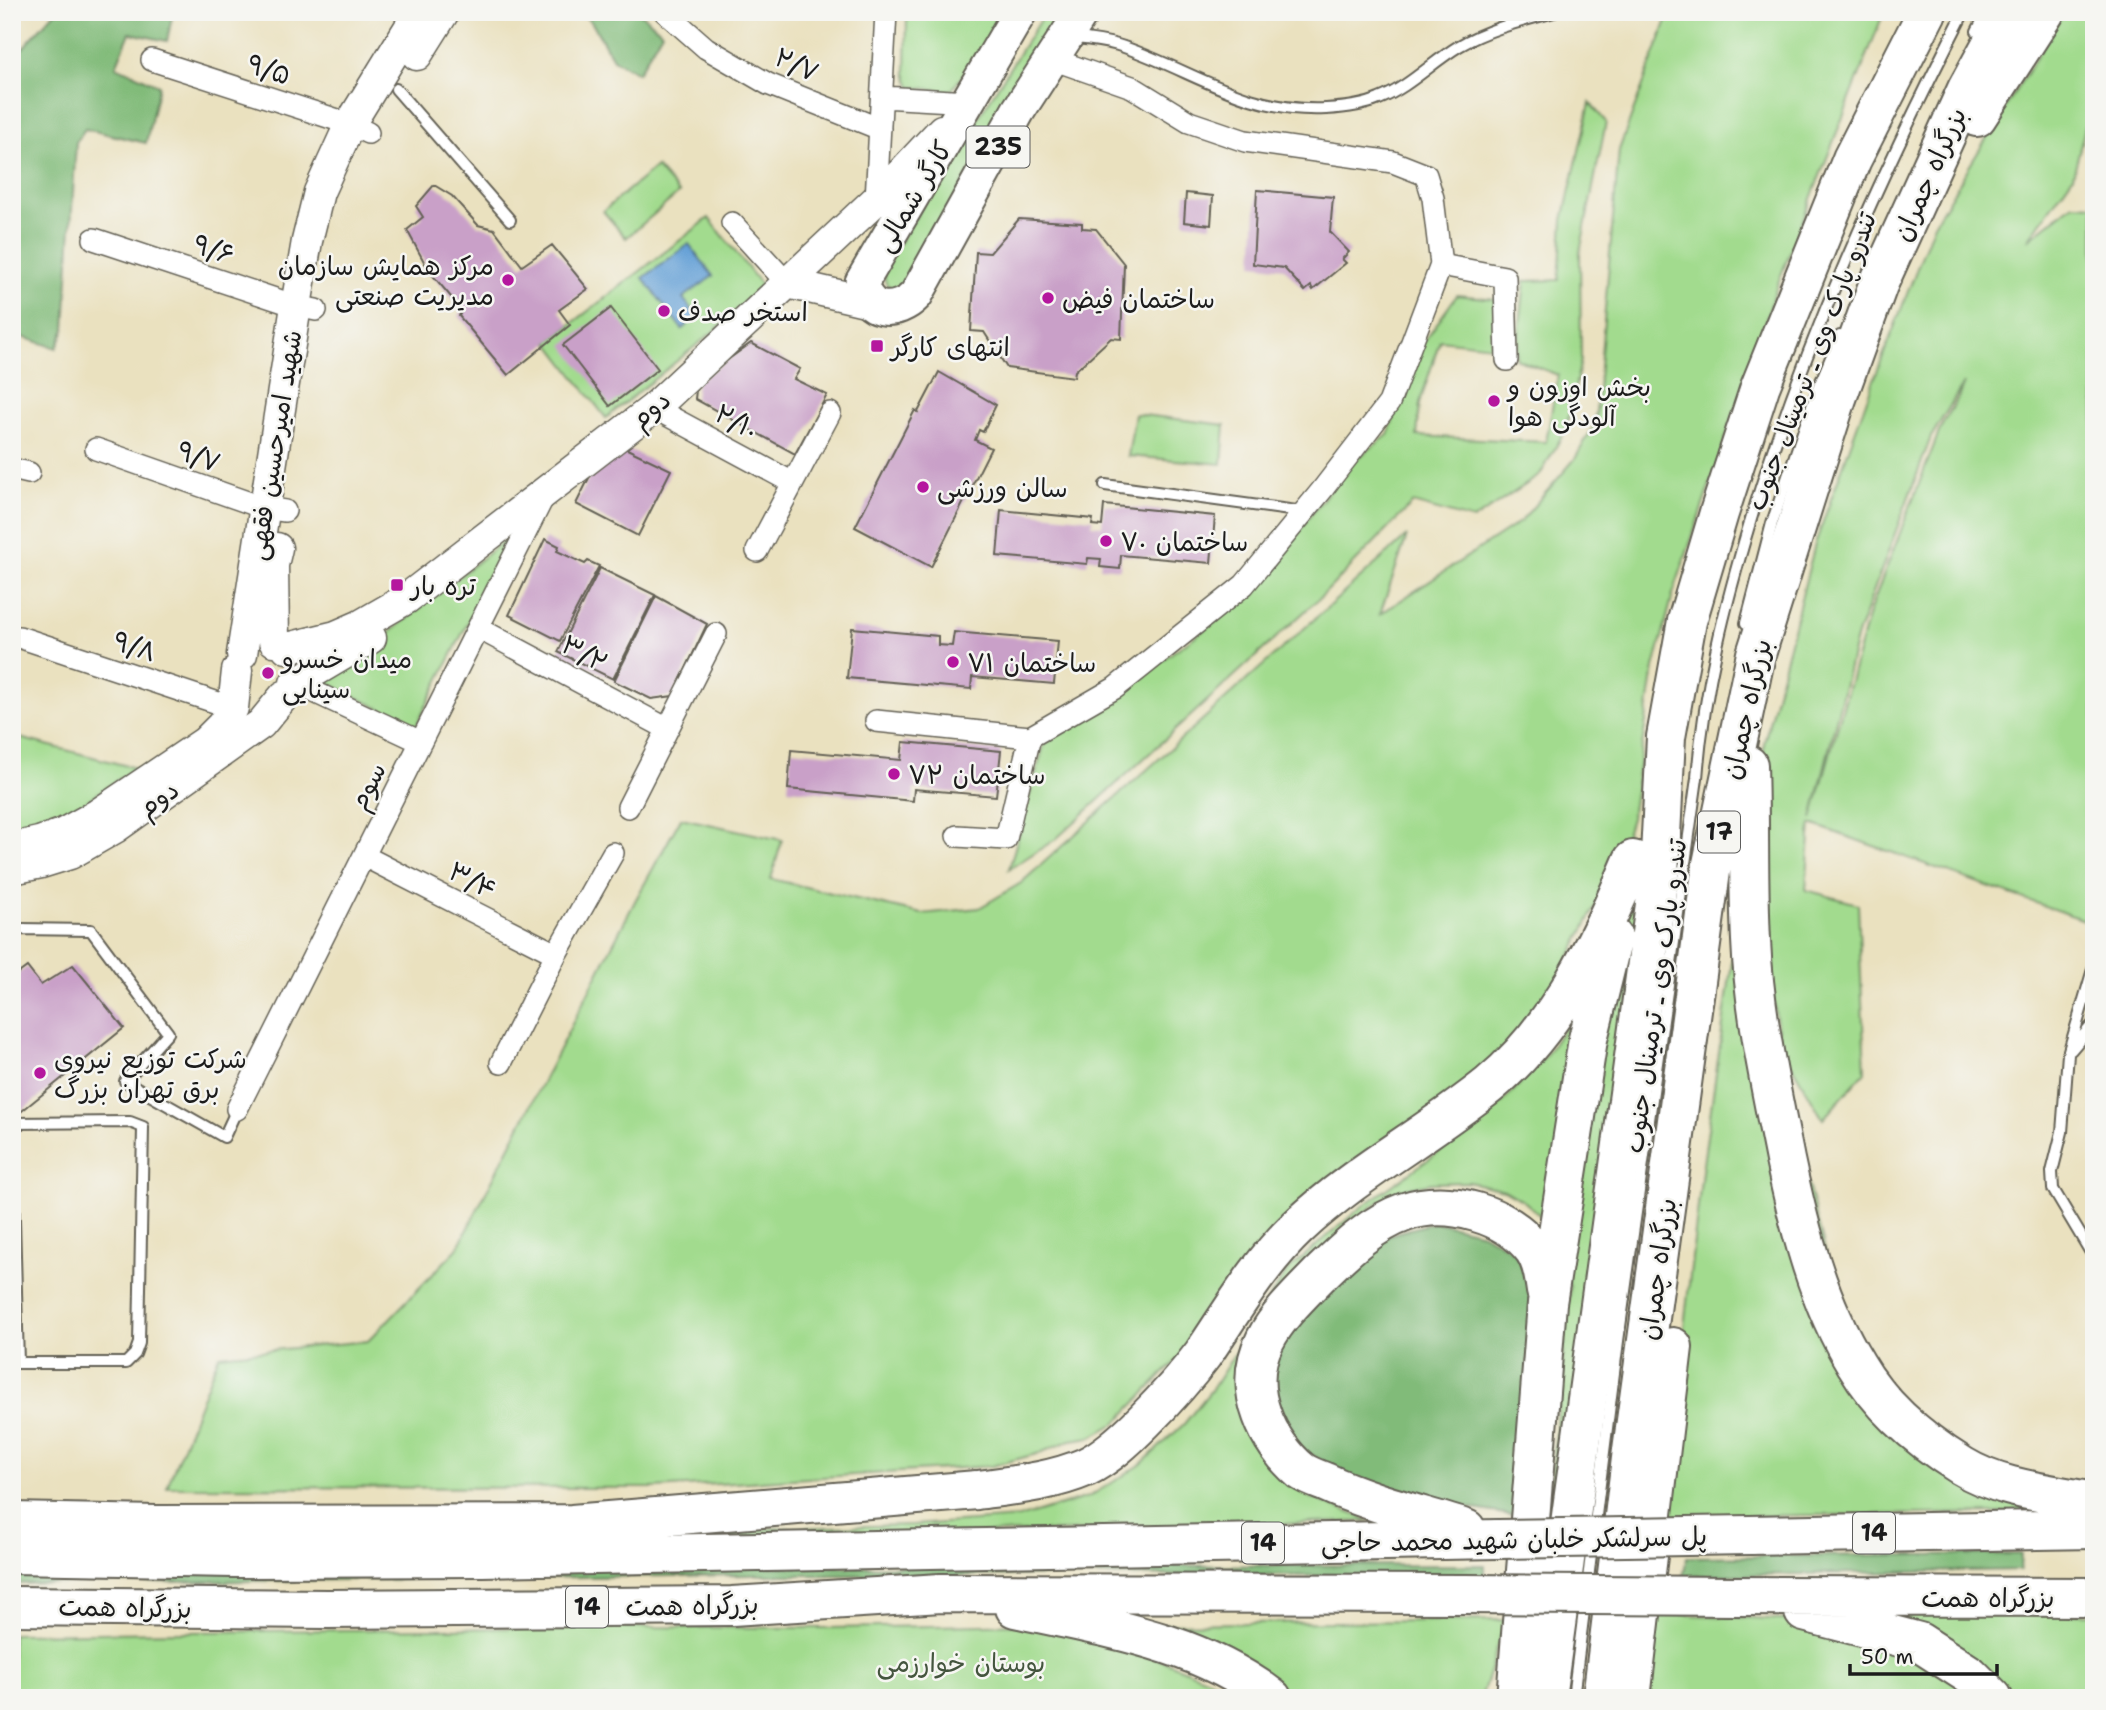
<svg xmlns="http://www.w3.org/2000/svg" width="2106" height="1710" font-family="'Shantell Sans','Playpen Sans Arabic',sans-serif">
<rect width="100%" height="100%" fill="#f6f6f2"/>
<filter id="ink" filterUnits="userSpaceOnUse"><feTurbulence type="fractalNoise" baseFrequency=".0143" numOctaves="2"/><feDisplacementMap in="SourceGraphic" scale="14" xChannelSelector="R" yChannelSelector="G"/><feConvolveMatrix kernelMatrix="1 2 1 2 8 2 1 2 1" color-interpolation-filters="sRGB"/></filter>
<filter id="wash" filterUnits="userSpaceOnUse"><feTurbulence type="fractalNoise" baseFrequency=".00686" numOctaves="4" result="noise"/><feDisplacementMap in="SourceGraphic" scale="28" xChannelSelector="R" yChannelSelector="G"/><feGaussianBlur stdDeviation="1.57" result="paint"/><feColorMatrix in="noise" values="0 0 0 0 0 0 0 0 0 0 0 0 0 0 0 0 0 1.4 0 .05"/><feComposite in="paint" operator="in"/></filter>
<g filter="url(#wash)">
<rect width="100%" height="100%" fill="#eae1bf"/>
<path fill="#a2db8e" stroke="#5f7c55" stroke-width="2" fill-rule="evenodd" d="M 907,12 L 1009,12 L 951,91 L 911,87 L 906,73 Z
M 1045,12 L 1062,12 L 898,296 C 885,286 882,280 886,264 Z
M 1670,12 L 1884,12 L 1778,283 L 1673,594 L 1654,668 L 1631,818 L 1617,865 L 1542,1012 L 1163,1374 L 1116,1423 L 1091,1437 L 1071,1440 L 1040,1453 L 992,1466 L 656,1488 L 167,1487 L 219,1355 L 368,1341 L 457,1249 L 635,901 L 681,818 L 782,840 L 771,879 L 922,914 L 979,908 L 1021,883 L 1407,536 L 1380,614 L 1521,521 L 1575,459 L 1595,423 L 1619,150 Z
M 2064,12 L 2094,12 L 2094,112 L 2088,116 L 2073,176 L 2028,240 L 2073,204 L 2094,205 L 2094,914 L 2090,922 L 1811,824 L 1806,890 L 1858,904 L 1865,1072 L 1823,1119 L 1780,1045 L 1762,924 L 1764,743 L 1815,544 L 1870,390 L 1934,224 ZM 1964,383 L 1958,398 L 1941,427 L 1869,613 L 1812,819 L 1856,638 L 1931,437 Z
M 1590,103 L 1606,122 L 1580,252 L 1581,360 L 1566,429 L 1540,475 L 1473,520 L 1413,503 L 1325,593 L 1056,839 L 1009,869 L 1044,745 L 1219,619 L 1283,551 L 1350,464 L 1388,435 L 1418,350 L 1457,295 L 1495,299 L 1491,346 L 1440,340 L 1420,403 L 1417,436 L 1546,442 L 1558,375 L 1516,359 L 1525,281 L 1559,280 L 1563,220 Z
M 656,167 L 679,193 L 626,238 L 603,211 Z
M 709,218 L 765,290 L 606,418 L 548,342 Z
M 1135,414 L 1225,425 L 1222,464 L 1128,456 Z
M 513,533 L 416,726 L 327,683 Z
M 12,736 L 135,768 L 78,807 L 54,819 L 12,832 Z
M 1648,863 L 1558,1506 L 1549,1504 L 1570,1287 L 1556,1236 L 1544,1219 L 1525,1202 L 1504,1190 L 1469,1182 L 1432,1183 L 1410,1187 L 1383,1199 L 1358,1217 L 1276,1470 L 1305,1495 L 1370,1521 L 1072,1531 L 672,1540 L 445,1536 L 913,1525 L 1019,1518 L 1088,1497 L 1110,1484 L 1140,1465 L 1184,1424 L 1213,1388 L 1287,1271 L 1359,1209 L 1478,1124 L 1502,1103 L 1544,1058 L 1566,1025 Z
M 1745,871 L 1744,943 L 1866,1405 L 2088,1512 L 1662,1517 L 1702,1171 Z
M 1826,1611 L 2094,1614 L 2094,1698 L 2007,1698 Z
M 1651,1613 L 1771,1619 L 1824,1625 L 1876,1636 L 1983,1698 L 1645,1698 Z
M 1506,1620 L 1481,1698 L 1294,1698 L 1289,1693 L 1164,1624 Z
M 1033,1624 L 1094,1633 L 1256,1698 L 12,1698 L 12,1634 L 604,1627 L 828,1628 Z"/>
<path fill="#81bb79" stroke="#4e6c4a" stroke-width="2" d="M 55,12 L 173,12 L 167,41 L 130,33 L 116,66 L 159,85 L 146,143 L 85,129 L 76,142 L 65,329 L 57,348 L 12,334 L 12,60 Z
M 580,12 L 639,12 L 662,32 L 638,73 L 613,59 L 592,23 Z
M 1436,1222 L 1483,1233 L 1515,1252 L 1533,1282 L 1518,1516 L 1474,1509 L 1364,1484 L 1292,1444 L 1267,1390 L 1279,1340 L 1385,1236 Z
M 2021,1554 L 2020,1570 L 1683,1576 L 1687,1557 Z
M 1485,1565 L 1485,1576 L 751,1575 L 12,1584 L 12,1569 Z"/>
<path fill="#67a2d7" stroke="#425f7a" stroke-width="2" d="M 689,244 L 713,276 L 683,298 L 697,317 L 682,329 L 643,278 Z"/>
<g id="blocks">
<path fill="#c9a0c8" d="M 434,185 L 452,196 L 478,225 L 494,229 L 522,266 L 552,245 L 588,289 L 559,310 L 570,325 L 508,375 L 459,316 L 462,310 L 429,271 L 407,230 L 423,217 L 416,206 Z
M 1257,190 L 1333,197 L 1330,232 L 1349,252 L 1342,259 L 1346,263 L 1313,290 L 1311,286 L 1305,291 L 1284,268 L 1253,264 Z
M 1186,193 L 1213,196 L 1211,225 L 1184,222 Z
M 1019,219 L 1082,223 L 1082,228 L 1096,229 L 1124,264 L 1121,339 L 1111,338 L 1075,371 L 1074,377 L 1007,368 L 984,332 L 971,331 L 976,252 L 990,253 Z
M 611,308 L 658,369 L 610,406 L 563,345 Z
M 751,343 L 800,369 L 794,379 L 827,395 L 795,454 L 695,399 L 697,382 Z
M 939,372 L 996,405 L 983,432 L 979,430 L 975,440 L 991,448 L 931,567 L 855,527 L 915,410 L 918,412 Z
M 625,448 L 671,470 L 638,536 L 576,504 L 591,474 Z
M 1104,505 L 1215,516 L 1211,563 L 1121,555 L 1120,569 L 1100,567 L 1101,559 L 1088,558 L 1087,564 L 997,556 L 1001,510 L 1093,519 L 1092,525 L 1102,526 Z
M 545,539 L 559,546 L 557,551 L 585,564 L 588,561 L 599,566 L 560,641 L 509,615 Z
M 600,568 L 655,595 L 613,679 L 558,652 Z
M 656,596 L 707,624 L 673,696 L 651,699 L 614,681 Z
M 852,628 L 938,636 L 938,645 L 952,646 L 954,632 L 1058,641 L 1054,684 L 972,677 L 971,689 L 847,678 Z
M 903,742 L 1001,751 L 996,796 L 914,789 L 913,801 L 788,789 L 791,750 L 901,760 Z
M 73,965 L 124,1028 L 12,1119 L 12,978 L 27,967 L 41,985 Z"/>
</g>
</g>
<g filter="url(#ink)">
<use href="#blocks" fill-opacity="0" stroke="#646155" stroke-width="2"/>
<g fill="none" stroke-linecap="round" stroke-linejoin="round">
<defs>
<path id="lane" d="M 1977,31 L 1987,12
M 1072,37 C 1089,40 1108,41 1124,47 C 1196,72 1247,113 1326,109 C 1343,108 1363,106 1379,99 C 1409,87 1431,63 1459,46 C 1488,29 1521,21 1554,12
M 396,89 L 510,220
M 1105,485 L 1304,512
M 1746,623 L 1772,523 L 1817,391 L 1840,336
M 12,934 L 19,929 L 91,930 L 168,1033 L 125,1081 L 224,1137 L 237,1109
M 2094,966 L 2068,1054 L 2062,1132 L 2052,1172 L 2053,1189 L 2090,1251 L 2094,1254
M 2071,1050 L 2094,1023
M 12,1123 L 130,1122 L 143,1127 L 139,1343 L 135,1354 L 126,1363 L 12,1363
M 12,1147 L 18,1363
M 1573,1698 L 1618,1341 L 1697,778 C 1704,688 1725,605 1751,519 C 1804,343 1880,176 1964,12"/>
<path id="street" d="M 665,12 L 706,48 L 768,84 L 880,129
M 152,60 L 350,124 L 368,133
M 882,97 L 969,102
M 876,200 L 886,12
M 732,223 L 787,283
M 94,239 L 296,306 L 316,310
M 1441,265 L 1505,277 L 1507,360
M 654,408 L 793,483
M 96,449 L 264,508 L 285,511
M 12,469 L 29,473
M 757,551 L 830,413
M 478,628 L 666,728
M 19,637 L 233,708
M 295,683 L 421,742
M 876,721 L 1030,737 L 1115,688 L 1244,585 L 1322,490 L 1389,403 L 1441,265 L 1433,198 L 1426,175 L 1393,162 L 1245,141 L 1189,122 L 1132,87 L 1052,59
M 628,807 L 716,634
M 957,836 L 1006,839 L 1030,737
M 364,856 L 556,954
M 501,1063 L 556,954 L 613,853
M 237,1109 L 543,498"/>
<path id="secondary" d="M 417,55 L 444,12
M 787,283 L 869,302
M 274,641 L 273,565 L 277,548
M 287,648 L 336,636 L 359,626 L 406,599 L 654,408 L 876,200 L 942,130
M 242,654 L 296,306 L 307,241 L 319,192 L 350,124 L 419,12
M 295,683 L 371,638
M 12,848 L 39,842 L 64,833 L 98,814 L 205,742 L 222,725 L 233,708 L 237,671
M 12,869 L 41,863 L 70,854 L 115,828 L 261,724 L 284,696"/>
<path id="primary" d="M 1020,12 L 862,282 C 865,314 897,315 916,295 L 1018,111 L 1082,12"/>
<path id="highway" d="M 1977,117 L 2045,12
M 1748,765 C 1750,824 1748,882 1751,940 C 1754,1014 1771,1088 1785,1160 C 1800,1231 1818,1302 1856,1364 C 1881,1407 1920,1440 1962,1466 C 2001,1490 2050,1493 2094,1502
M 12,1522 L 157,1525 L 572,1524 L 977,1490 C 1014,1485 1051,1482 1086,1467 C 1107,1457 1127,1438 1144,1421 C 1165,1400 1185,1378 1203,1354 C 1233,1310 1259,1264 1298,1227 C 1355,1173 1427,1135 1489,1085 C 1558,1028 1599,941 1633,860
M 1466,1529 C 1419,1514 1370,1503 1325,1482 C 1317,1479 1308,1476 1301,1471 C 1284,1457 1269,1435 1262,1415 C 1239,1352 1279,1316 1320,1274 C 1345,1250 1371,1224 1405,1212 C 1447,1197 1508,1214 1534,1250 C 1542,1262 1544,1277 1546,1291
M 1750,1535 L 2094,1529
M 12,1554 L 234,1558 L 482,1557 L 1498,1539
M 1737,1596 L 2094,1597
M 12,1606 L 327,1609 L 732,1606 L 941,1593 L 1464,1594
M 1015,1608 C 1106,1628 1196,1640 1272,1698
M 1804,1612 L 1919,1642 L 1970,1675 L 1993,1698
M 1516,1698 L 1547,1303 L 1588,1039 L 1613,937
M 1546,1698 L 1659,875 L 1666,737 L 1687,621 L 1719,513 L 1760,387 L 1852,159 L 1927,12
M 1602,1698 L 1632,1450 L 1712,864 L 1756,654 L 1837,398 L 1878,285 L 1967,89 L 2009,12
M 1631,1698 L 1673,1347"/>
</defs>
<use href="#lane" stroke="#646155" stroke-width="14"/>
<use href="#street" stroke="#646155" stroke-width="24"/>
<use href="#secondary" stroke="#646155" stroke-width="33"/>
<use href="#primary" stroke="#646155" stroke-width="37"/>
<use href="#highway" stroke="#646155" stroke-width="42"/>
<use href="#lane" stroke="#fff" stroke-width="10"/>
<use href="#street" stroke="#fff" stroke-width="21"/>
<use href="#secondary" stroke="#fff" stroke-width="30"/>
<use href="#primary" stroke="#fff" stroke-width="33"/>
<use href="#highway" stroke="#fff" stroke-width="38"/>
<defs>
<path id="highway-bridge" d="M 1498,1539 L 1750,1535
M 1464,1594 L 1737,1596"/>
</defs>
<use href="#highway-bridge" stroke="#646155" stroke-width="42" stroke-linecap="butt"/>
<use href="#highway-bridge" stroke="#fff" stroke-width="38"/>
</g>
</g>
<g fill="#b5179e" stroke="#f6f6f2" stroke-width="2.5">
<circle cx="508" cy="280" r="7"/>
<circle cx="1048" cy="298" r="7"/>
<circle cx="664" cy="311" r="7"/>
<rect x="870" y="339" width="14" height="14" rx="3.5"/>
<circle cx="1494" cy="401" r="7"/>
<circle cx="923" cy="487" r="7"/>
<circle cx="1106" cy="541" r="7"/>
<rect x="390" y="578" width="14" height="14" rx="3.5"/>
<circle cx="953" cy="662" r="7"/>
<circle cx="268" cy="673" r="7"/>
<circle cx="894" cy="774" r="7"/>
<circle cx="40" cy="1073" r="7"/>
</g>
<g text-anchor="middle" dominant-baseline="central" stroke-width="5" stroke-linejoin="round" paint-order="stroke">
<g fill="#f6f6f2" stroke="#5d5d5c" stroke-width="2">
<rect x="966.5" y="126.5" width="63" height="41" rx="5"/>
<rect x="1698" y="811.5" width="42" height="41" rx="5"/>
<rect x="1853" y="1512.5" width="42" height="41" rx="5"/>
<rect x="1242" y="1522.5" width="42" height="41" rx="5"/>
<rect x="566" y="1586.5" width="42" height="41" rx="5"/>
</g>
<g font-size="24" font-weight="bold" fill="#1c1c1c">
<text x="998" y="147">235</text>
<text x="1719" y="832">17</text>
<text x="1874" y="1533">14</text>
<text x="1263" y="1543">14</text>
<text x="587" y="1607">14</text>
</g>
<g font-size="26" fill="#1c1c1c" stroke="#f6f6f2">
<text transform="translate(797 64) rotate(24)">۲/۷</text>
<text transform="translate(269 69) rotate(18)">۹/۵</text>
<text transform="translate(1929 174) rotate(-66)">بزرگراه چمران</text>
<text transform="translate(913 196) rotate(-59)">کارگر شمالی</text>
<text transform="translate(214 249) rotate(19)">۹/۶</text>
<text transform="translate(1811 361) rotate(-69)">تندرو پارک وی ـ ترمینال جنوب</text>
<text transform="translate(650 409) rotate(-40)">دوم</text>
<text transform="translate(737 421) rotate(28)">۲/۱۰</text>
<text transform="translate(274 445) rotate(-81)">شهید امیرحسین فقهی</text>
<text transform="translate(199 456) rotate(19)">۹/۷</text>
<text transform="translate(135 646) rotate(18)">۹/۸</text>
<text transform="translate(585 653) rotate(28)">۳/۲</text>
<text transform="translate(1746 709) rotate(-77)">بزرگراه چمران</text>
<text transform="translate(367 786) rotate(-63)">سوم</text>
<text transform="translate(158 798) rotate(-35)">دوم</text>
<text transform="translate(473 880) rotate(27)">۳/۴</text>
<text transform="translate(1655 996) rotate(-82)">تندرو پارک وی ـ ترمینال جنوب</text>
<text transform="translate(1657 1269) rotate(-82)">بزرگراه چمران</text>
<text transform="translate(1514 1539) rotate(-1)">پل سرلشکر خلبان شهید محمد حاجی</text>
<text x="1988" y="1597">بزرگراه همت</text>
<text transform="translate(692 1605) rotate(-1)">بزرگراه همت</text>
<text transform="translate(125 1607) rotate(1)">بزرگراه همت</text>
</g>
<g font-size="26" fill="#1c1c1c" stroke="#f6f6f2" text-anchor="start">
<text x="494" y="265" text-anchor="end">مرکز همایش سازمان<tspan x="494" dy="30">مدیریت صنعتی</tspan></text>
<text x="1062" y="298">ساختمان فیض</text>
<text x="678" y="311">استخر صدف</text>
<text x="891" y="346">انتهای کارگر</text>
<text x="1508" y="386">بخش اوزون و<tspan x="1508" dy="30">آلودگی هوا</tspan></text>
<text x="937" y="487">سالن ورزشی</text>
<text x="1120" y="541">ساختمان ۷۰</text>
<text x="411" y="585">تره بار</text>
<text x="282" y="658">میدان خسرو<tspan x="282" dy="30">سینایی</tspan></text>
<text x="967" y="662">ساختمان ۷۱</text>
<text x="908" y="774">ساختمان ۷۲</text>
<text x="54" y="1058">شرکت توزیع نیروی<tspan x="54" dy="30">برق تهران بزرگ</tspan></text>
</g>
<g font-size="26" fill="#44553e" stroke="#f6f6f2">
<text x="961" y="1662">بوستان خوارزمی</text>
</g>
</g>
<rect width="2106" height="1710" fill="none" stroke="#f6f6f2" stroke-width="42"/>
<path d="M1850 1664v10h147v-10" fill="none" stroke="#1c1c1c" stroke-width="3.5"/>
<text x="1861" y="1664" font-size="21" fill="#1c1c1c" stroke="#f6f6f2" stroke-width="5" paint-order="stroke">50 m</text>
</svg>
